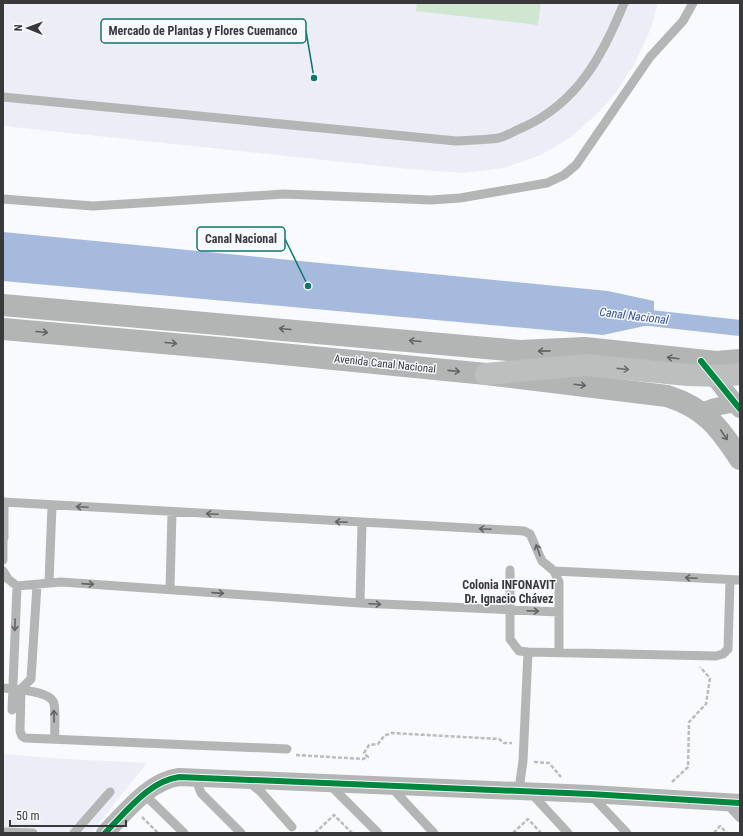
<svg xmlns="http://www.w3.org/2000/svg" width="743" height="836" font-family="'Roboto Condensed',sans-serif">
<rect width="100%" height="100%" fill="#f9fafe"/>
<path fill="#ecedf7" d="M 3,3 L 658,3 L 651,28 L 635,63 L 616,93 L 597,114 L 571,137 L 541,155 L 504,168 L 463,173 L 409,169 L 3,126 Z
M 3,754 L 66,759 L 147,763 L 91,833 L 3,833 Z"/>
<path fill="#cfe7d1" d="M 417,3 L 541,3 L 538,25 L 416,11 Z"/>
<path fill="#a5badd" d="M 3,232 L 608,291 L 654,301 L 654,324 L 603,335 L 3,281 Z"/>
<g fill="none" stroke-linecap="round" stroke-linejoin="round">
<path stroke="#a5badd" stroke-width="16" d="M 632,316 L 740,328"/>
<path stroke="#bcbcbd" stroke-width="2.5" stroke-dasharray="4 2" stroke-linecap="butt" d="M 296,755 L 363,759 L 368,757 L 364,753 L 369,745 L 378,744 L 384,736 L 391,733 L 499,739 L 504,743 L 512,743
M 534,762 L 549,763 L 561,777
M 672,782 L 688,767 L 689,722 L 706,704 L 710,678 L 700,667
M 142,817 L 158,833
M 315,833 L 334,815 L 352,833
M 513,833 L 528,819 L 541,833
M 714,833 L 720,826 L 727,833"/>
<path stroke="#b4b5b5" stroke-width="9" d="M 3,97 L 456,141 C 470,140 485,140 499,138 C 507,136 516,130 524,127 C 578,102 603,55 624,3
M 3,199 L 93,206 L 284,194 L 431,200 L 460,198 L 547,183 L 564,175 L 576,165 L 650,57 L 683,21 L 693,3
M 3,502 L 524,531 L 530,534 L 542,561 L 554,571 L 559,582 L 559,652
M 3,538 L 3,560
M 4,538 L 4,502
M 510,570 L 510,639 L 519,651 L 528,652
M 3,571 L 8,579 L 17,586 L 61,582 L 360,603 L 559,612
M 554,571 L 740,580
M 49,582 L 52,506
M 37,585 L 31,679 L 21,689 L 20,731 L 22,736 L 25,738 L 287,749
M 170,589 L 172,512
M 360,603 L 362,523
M 3,688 C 15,689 52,691 54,704 C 56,715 54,728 55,739
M 12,710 L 17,586
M 195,777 L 201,793 L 241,833
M 249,782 L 261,792 L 292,827
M 329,784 L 378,833
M 390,786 L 434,833
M 522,791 L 520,782 L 523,761 L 528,652 L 716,656 L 723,654 L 728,649 L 730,580
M 531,793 L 568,833
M 144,794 L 184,833
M 591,795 L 627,833
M 726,803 L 740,818
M 3,832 L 33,833
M 74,833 L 110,792"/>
<path stroke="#b4b5b5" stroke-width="18" d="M 707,368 L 740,409
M 702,412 L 715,407 L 736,403
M 105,833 C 126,812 149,781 179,777 L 590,794 L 740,803"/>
<path stroke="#b3b4b4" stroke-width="22" d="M 3,305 L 520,351 L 585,348 L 716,362 L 740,360
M 3,329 L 231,349 L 486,374 L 667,396 C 705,408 719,427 740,459"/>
<path stroke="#bdbebe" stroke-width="22" d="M 486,374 L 586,365 L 688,375 L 722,376 L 740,374"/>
<defs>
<path id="cycleway" d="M 701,361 L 740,409
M 105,833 C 126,812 149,781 179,777 L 590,794 L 740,803"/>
</defs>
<use href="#cycleway" stroke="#f8f9ff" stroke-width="8"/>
<use href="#cycleway" stroke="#00873e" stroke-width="6"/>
</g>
<defs><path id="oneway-shaft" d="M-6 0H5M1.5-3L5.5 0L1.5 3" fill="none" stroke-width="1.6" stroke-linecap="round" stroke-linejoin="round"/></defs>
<g stroke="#646466">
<use href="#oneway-shaft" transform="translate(285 329) rotate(-175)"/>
<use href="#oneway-shaft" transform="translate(42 332) rotate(5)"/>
<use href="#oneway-shaft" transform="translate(415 341) rotate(-175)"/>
<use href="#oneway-shaft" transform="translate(171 343) rotate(5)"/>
<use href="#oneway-shaft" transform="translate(544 351) rotate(179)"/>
<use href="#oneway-shaft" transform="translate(673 358) rotate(-173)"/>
<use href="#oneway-shaft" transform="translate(454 371) rotate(6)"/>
<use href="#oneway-shaft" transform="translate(580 385) rotate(7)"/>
<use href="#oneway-shaft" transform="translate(724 435) rotate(56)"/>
<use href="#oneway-shaft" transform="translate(82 507) rotate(-177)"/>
<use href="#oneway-shaft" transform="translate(212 514) rotate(-177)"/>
<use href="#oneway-shaft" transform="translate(341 522) rotate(-177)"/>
<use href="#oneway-shaft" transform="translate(485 529) rotate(-177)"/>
<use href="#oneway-shaft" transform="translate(538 550) rotate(-109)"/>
<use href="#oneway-shaft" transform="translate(691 578) rotate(-177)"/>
<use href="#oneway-shaft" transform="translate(88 584) rotate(4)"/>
<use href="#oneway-shaft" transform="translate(218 593) rotate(4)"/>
<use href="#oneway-shaft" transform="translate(375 604) rotate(3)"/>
<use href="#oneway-shaft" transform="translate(533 611) rotate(2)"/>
<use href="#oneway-shaft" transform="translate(15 625) rotate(92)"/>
<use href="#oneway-shaft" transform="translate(54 716) rotate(-91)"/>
</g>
<use stroke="#6e6e70" href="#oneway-shaft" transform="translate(623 369) rotate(6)"/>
<g text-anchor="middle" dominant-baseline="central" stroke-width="3" stroke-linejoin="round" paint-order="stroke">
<g font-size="11" fill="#39393c" stroke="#f8f9ff">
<text transform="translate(385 364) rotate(6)">Avenida Canal Nacional</text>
</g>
<g font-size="12" font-style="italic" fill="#315492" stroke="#f8f9ff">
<text transform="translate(634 316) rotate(7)">Canal Nacional</text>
</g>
<g font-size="12" font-weight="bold" fill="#39393c" stroke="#f8f9ff">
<text x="509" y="585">Colonia INFONAVIT<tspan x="509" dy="14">Dr. Ignacio Chávez</tspan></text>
</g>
</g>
<path fill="none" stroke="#0f766e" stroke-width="1.5" d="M314 78L306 31M308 286L285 239"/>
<g fill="#0f766e" stroke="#f8f9ff" stroke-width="1.5">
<circle cx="314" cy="78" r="4"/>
<circle cx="308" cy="286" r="4"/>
</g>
<g fill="#f8f9ff" stroke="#0f766e" stroke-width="1.5">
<rect x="101" y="19" width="205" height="24" rx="4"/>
<rect x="197" y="227" width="88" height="24" rx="4"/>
</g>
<g font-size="12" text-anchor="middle" font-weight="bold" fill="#39393c">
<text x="203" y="35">Mercado de Plantas y Flores Cuemanco</text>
<text x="241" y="243">Canal Nacional</text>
</g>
<rect width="743" height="836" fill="none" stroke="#39393c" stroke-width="8"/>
<g transform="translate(28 28) rotate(271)" stroke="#f8f9ff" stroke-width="3" paint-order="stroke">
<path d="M0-3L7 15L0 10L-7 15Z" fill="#39393c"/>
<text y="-6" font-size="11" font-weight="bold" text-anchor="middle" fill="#39393c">N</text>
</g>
<path d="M10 820v6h116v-6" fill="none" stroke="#39393c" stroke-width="2"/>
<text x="16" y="820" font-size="12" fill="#39393c" stroke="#f8f9ff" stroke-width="3" paint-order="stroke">50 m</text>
</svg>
